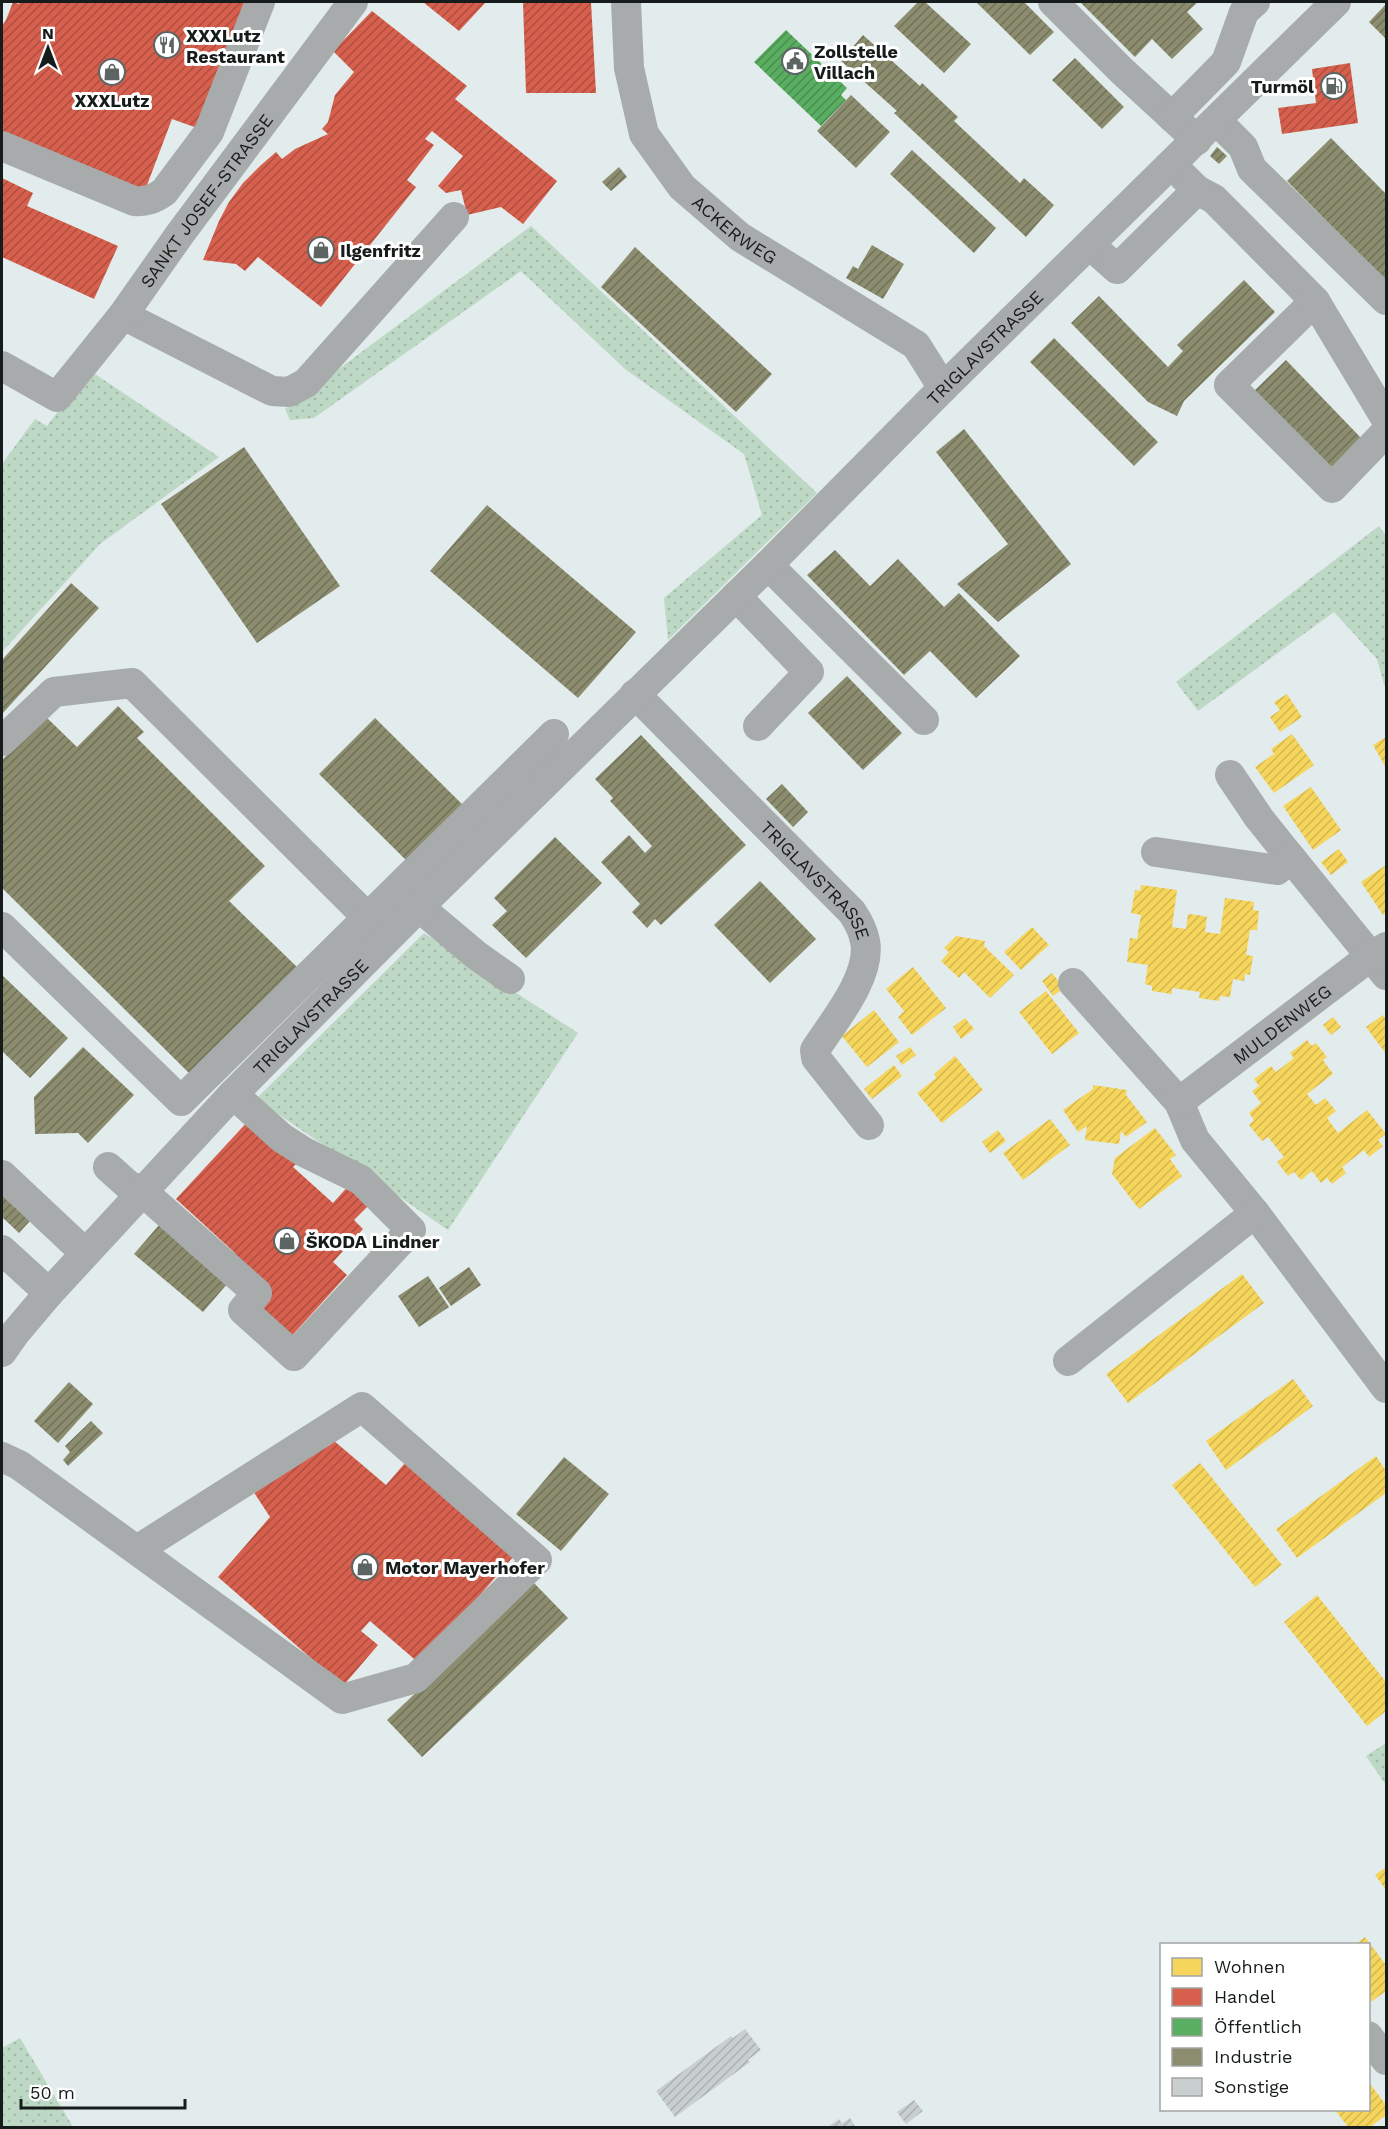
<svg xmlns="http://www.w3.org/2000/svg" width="1388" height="2129" font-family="'Work Sans',sans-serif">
<defs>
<pattern id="grass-dots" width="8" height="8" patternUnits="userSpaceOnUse" patternTransform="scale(1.5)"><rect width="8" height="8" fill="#bdd8c4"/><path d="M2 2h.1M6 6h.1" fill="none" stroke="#a2b9a8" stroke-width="1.8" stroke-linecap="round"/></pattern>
<pattern id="homes-hatch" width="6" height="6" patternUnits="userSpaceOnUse" patternTransform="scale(1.5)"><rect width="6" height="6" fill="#f6d55c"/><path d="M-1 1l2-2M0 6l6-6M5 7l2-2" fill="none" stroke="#d2b64f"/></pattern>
<pattern id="shops-hatch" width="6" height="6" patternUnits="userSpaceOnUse" patternTransform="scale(1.5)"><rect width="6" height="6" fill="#d6604d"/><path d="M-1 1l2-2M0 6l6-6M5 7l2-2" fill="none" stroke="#ad4e3f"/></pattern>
<pattern id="public-hatch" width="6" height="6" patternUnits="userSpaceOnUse" patternTransform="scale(1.5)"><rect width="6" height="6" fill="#5aae61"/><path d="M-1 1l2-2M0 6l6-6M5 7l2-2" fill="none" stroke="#498d4f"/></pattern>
<pattern id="industry-hatch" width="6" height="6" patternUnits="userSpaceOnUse" patternTransform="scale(1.5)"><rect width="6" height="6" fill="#8c8c6e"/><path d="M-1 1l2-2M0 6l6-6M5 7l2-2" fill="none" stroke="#71725a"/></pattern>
<pattern id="building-hatch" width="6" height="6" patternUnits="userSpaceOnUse" patternTransform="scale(1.5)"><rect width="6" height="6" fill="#c8cfce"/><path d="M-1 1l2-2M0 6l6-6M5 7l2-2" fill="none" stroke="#abb1b0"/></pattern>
</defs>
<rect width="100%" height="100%" fill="#e2ecec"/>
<path fill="url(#grass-dots)" d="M 531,226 L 817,493 L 668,640 L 664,598 L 762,515 L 744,454 L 625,369 L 521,271 L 314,418 L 290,420 L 285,409 Z
M 89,370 L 219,457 L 100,544 L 2,652 L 2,464 L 35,419 L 47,426 Z
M 1379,526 L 1386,536 L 1386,686 L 1384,685 L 1377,659 L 1334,612 L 1198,711 L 1176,682 Z
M 424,933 L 578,1033 L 448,1230 L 256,1099 Z
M 1386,1743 L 1386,1785 L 1366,1756 Z
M 20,2038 L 73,2127 L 2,2127 L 2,2048 Z"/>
<path fill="url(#homes-hatch)" d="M 1287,694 L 1302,717 L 1280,732 L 1270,717 L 1280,710 L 1274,702 Z
M 1292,734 L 1314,765 L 1274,793 L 1255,767 L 1274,754 L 1271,749 Z
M 1386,737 L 1386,768 L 1373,745 Z
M 1311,787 L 1341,830 L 1313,850 L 1283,806 Z
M 1339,849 L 1348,862 L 1331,875 L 1321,862 Z
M 1386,865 L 1386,913 L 1383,915 L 1361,882 Z
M 1141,885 L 1177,890 L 1172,927 L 1186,929 L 1188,914 L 1198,915 L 1207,917 L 1205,932 L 1220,934 L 1225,898 L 1254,902 L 1253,910 L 1259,911 L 1257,930 L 1250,930 L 1246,955 L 1253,956 L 1250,975 L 1245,974 L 1244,981 L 1233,979 L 1230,997 L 1220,996 L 1219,1001 L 1199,998 L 1200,992 L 1172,988 L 1172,994 L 1152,991 L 1152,986 L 1145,984 L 1148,965 L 1127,962 L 1130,938 L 1137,939 L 1141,915 L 1131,913 L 1135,890 L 1140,891 Z
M 1032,927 L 1049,945 L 1021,970 L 1004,952 Z
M 956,936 L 985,941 L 984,946 L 1014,975 L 990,998 L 964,972 L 959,978 L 941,961 L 949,952 L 944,948 Z
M 913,967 L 946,1008 L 912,1035 L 898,1017 L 904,1011 L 886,989 Z
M 1052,973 L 1064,988 L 1053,996 L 1042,981 Z
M 1046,991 L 1079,1033 L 1052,1054 L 1019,1012 Z
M 874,1010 L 899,1042 L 867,1067 L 842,1036 Z
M 1383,1015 L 1386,1020 L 1386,1054 L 1366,1027 Z
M 1333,1017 L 1341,1027 L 1331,1035 L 1323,1025 Z
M 965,1018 L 974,1029 L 961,1039 L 953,1027 Z
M 1307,1040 L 1312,1046 L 1316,1043 L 1327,1057 L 1323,1060 L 1333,1074 L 1307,1094 L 1316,1105 L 1325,1098 L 1336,1111 L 1327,1118 L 1338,1133 L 1367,1110 L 1386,1134 L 1378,1140 L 1383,1146 L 1369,1157 L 1364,1150 L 1342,1167 L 1346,1173 L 1332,1184 L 1327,1178 L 1321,1183 L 1312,1171 L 1301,1180 L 1294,1172 L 1288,1176 L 1277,1162 L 1284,1157 L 1268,1137 L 1262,1141 L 1249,1125 L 1254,1120 L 1249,1113 L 1261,1103 L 1252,1091 L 1259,1086 L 1254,1079 L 1271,1066 L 1276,1072 L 1294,1058 L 1290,1053 Z
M 910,1047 L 916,1055 L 902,1065 L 896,1056 Z
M 955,1056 L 983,1090 L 942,1123 L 917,1093 L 936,1078 L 934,1074 Z
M 894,1065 L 902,1076 L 872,1099 L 864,1089 Z
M 1093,1085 L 1127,1090 L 1126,1095 L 1147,1122 L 1126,1137 L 1121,1131 L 1119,1144 L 1085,1140 L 1087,1126 L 1078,1132 L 1063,1110 L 1093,1089 Z
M 1050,1119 L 1070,1145 L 1023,1180 L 1003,1153 Z
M 1155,1128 L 1176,1155 L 1170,1159 L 1182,1176 L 1139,1209 L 1112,1174 L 1115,1158 Z
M 998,1130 L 1006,1141 L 990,1153 L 982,1142 Z
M 1242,1274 L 1264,1303 L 1128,1403 L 1106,1374 Z
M 1293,1379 L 1313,1406 L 1226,1470 L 1206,1441 Z
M 1376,1456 L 1386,1471 L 1386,1493 L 1297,1558 L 1276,1529 Z
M 1200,1463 L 1282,1565 L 1255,1587 L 1172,1485 Z
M 1317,1595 L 1386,1682 L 1386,1711 L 1367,1726 L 1284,1622 Z
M 1386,1867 L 1386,1890 L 1375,1875 Z
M 1365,1937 L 1386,1965 L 1386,1991 L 1368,2004 L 1368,1944 L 1356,1944 Z
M 1368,2081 L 1386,2105 L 1386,2115 L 1369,2128 L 1349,2128 L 1335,2110 L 1368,2110 Z"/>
<path fill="url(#shops-hatch)" d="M 13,2 L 19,4 L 20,2 L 249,2 L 200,129 L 172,119 L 144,193 L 2,138 L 2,26 L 6,20 Z
M 423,2 L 486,2 L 459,31 Z
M 523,2 L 591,2 L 596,93 L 526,93 Z
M 372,11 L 467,86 L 455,99 L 557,181 L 523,224 L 501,207 L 467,215 L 461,190 L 446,193 L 438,186 L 463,156 L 432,131 L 425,139 L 434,145 L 407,180 L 416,187 L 321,307 L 258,257 L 245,271 L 236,264 L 203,260 L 219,221 L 229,202 L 243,183 L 260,166 L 276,152 L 282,159 L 295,149 L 328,134 L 322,129 L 328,122 L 335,95 L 354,72 L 333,51 Z
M 1350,63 L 1358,123 L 1282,134 L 1278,108 L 1316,103 L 1312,69 Z
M 2,178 L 33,193 L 27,206 L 118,246 L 94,299 L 2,257 Z
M 250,1119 L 297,1163 L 293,1167 L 333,1203 L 351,1183 L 372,1202 L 354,1220 L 363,1229 L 333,1262 L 347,1275 L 289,1339 L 259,1311 L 271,1297 L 230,1260 L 235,1253 L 176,1199 Z
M 333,1440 L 386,1485 L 405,1463 L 513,1557 L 420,1664 L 370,1621 L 361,1631 L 378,1645 L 343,1686 L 218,1577 L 270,1517 L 253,1491 Z"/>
<path fill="url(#public-hatch)" d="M 786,30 L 847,88 L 841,95 L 846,100 L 821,126 L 754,62 Z"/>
<path fill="url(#industry-hatch)" d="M 918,2 L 925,2 L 971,44 L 944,73 L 894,26 Z
M 976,2 L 1024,2 L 1054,32 L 1030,55 Z
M 1080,2 L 1198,2 L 1187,12 L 1203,29 L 1172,59 L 1152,39 L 1135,57 Z
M 1386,4 L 1386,39 L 1369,22 Z
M 863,35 L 920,86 L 922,83 L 958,117 L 954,121 L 1020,183 L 1024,178 L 1054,205 L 1026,237 L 894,113 L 897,111 L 841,61 Z
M 1075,58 L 1124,107 L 1102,129 L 1052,80 Z
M 851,95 L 890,132 L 856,168 L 817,131 Z
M 1331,138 L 1386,194 L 1386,281 L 1287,181 Z
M 1217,147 L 1227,156 L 1219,164 L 1210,156 Z
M 912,150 L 996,228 L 974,253 L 890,174 Z
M 619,167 L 627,177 L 611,191 L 602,182 Z
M 872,245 L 904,264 L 883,299 L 846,278 L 853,266 L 858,269 Z
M 635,247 L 772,374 L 736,412 L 601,287 Z
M 1244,280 L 1275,312 L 1184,401 L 1177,416 L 1148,402 L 1071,323 L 1099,296 L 1168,367 L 1183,351 L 1177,345 Z
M 1054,338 L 1158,442 L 1134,466 L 1030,362 Z
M 1286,360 L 1362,439 L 1330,470 L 1254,391 Z
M 964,429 L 1071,564 L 998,622 L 957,584 L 1008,544 L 936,452 Z
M 244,447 L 340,586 L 257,643 L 161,504 Z
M 487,505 L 636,632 L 578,698 L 430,571 Z
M 835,550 L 870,586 L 898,559 L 944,607 L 959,593 L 1020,656 L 976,698 L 930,651 L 904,675 L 807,575 Z
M 71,583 L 99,608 L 2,714 L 2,660 Z
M 847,676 L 902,733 L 863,770 L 808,713 Z
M 118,706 L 144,732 L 137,738 L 265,866 L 229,901 L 297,967 L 190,1074 L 2,888 L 2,760 L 45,716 L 77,747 Z
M 375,718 L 467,809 L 411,865 L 319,774 Z
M 641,735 L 746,845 L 661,925 L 655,919 L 647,928 L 632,912 L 640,904 L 601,862 L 629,835 L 645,853 L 652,846 L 610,801 L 613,798 L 595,779 Z
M 782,784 L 808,812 L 793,827 L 766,799 Z
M 555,837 L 602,883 L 526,958 L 492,925 L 507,911 L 494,898 Z
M 760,881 L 816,939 L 770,983 L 714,925 Z
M 2,975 L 68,1038 L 30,1078 L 2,1051 Z
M 83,1047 L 134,1095 L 88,1143 L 78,1133 L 35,1134 L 34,1097 Z
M 4,1195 L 30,1221 L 19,1233 L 2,1217 L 2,1197 Z
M 159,1225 L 228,1283 L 203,1312 L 134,1254 Z
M 469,1267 L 481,1285 L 451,1306 L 439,1288 Z
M 428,1276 L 449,1307 L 419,1327 L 398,1296 Z
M 69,1382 L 93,1404 L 58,1443 L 34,1421 Z
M 91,1421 L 103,1433 L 68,1466 L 63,1460 L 70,1452 L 65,1446 Z
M 564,1457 L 609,1494 L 561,1551 L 516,1514 Z
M 533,1582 L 568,1618 L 422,1757 L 387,1720 Z"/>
<path fill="url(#building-hatch)" d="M 745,2029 L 761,2050 L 748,2060 L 750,2062 L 675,2117 L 656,2091 L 731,2036 L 733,2038 Z
M 914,2100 L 923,2111 L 906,2124 L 897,2112 Z
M 850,2118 L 856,2128 L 826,2128 L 839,2119 L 842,2123 Z"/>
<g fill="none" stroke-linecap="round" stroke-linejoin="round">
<g stroke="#a8abab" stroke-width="30">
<path id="s1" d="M 626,2 L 629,68 L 644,134 L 682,187 L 740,237 L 916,345 L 943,388"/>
<path d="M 1053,2 L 1121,70 L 1197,140"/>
<path d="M 1172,117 L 1226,62 L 1244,12 L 1255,2"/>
<path d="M 1217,121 L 1243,147 L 1252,169 L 1386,300"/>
<path d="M 2,146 L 134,201 C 146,202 154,199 164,192 L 209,132 L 260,2"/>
<path d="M 1197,190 L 1214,199 L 1315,301 L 1229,385 L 1332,488 L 1386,432"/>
<path d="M 1090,245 L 1117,269 L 1197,190 L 1183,176"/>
<path d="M 1315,301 L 1386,419"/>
<path d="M 123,315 L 272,391 L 289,392 L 306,383 L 454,217"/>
<path id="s2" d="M 2,366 L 57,397 L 123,315 L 180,234 L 353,2"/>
<path d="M 768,565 L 924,720"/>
<path d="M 736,596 L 809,672 L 758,726"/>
<path id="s3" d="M 635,694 L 852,912 C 858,921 863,930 865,941 C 872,976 833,1022 815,1050 L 816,1058 L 869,1125"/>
<path d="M 2,741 L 54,692 L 132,683 L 383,933"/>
<path d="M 1230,775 L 1259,818 L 1291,858"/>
<path d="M 1156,852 L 1277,870 L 1291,858 L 1386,975"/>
<path d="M 419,907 L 476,955 L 510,979"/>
<path d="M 2,927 L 181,1101 L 554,734"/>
<path d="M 1073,983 L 1179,1102 L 1195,1140 L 1255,1213 L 1386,1388"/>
<path id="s4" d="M 1179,1102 L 1371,956 L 1386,947"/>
<path d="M 108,1167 L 128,1185 L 142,1191 L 257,1293 L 243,1310 L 294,1356 L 411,1230 L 361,1180 L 304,1152 L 282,1138 L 233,1094"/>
<path d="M 2,1175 L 85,1253"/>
<path d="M 2,1250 L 49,1293"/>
<path id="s5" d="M 2,1352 L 16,1332 L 49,1293 L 233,1094 L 419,907 L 768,565 L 943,388 L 1336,2"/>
<path d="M 1068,1361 L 1255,1213"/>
<path d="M 2,1457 L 19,1465 L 342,1699 L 416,1678 L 537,1560 L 362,1407 L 137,1550"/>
<path d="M 1368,2036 L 1386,2060"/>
</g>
</g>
<defs>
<symbol id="restaurant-ring" viewBox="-11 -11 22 22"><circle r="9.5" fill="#fff" stroke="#5d6564" stroke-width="1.5"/><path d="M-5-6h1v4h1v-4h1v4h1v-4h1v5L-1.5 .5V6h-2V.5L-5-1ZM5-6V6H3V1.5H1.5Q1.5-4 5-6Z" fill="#5d6564"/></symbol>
<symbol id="civic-ring" viewBox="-11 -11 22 22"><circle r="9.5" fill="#fff" stroke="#5d6564" stroke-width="1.5"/><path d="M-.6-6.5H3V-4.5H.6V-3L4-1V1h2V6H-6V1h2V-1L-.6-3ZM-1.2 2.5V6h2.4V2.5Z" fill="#5d6564"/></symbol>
<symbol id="shop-ring" viewBox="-11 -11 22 22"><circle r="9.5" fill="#fff" stroke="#5d6564" stroke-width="1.5"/><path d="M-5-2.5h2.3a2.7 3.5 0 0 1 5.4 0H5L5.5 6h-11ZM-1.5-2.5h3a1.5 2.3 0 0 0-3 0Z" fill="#5d6564"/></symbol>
<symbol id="fuel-ring" viewBox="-11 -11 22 22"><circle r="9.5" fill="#fff" stroke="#5d6564" stroke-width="1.5"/><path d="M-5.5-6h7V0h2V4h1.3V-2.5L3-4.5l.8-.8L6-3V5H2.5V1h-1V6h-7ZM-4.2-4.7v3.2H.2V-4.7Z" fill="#5d6564"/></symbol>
</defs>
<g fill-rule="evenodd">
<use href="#restaurant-ring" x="152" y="30" width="30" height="30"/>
<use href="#civic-ring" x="780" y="46" width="30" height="30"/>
<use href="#shop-ring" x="97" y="57" width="30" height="30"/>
<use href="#fuel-ring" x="1319" y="71" width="30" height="30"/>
<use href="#shop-ring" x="306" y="235" width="30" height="30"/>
<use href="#shop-ring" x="272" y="1226" width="30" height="30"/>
<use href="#shop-ring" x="350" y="1552" width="30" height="30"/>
</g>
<g text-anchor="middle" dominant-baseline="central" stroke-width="6" stroke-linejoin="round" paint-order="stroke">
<g font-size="18" font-weight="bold" fill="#161c1b" stroke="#fff" text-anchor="start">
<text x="186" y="35">XXXLutz<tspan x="186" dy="21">Restaurant</tspan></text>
<text x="814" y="51">Zollstelle<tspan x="814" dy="21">Villach</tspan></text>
<text x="1314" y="86" text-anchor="end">Turmöl</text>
<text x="112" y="100" text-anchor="middle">XXXLutz</text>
<text x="340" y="250">Ilgenfritz</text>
<text x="306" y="1241">ŠKODA Lindner</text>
<text x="385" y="1567">Motor Mayerhofer</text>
</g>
<g font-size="18" fill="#161c1b" stroke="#fff">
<text stroke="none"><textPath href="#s2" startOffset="310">SANKT JOSEF-STRASSE</textPath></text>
<text stroke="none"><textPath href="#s1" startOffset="267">ACKERWEG</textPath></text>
<text stroke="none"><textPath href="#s5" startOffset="1406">TRIGLAVSTRASSE</textPath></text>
<text stroke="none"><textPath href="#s3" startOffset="260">TRIGLAVSTRASSE</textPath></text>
<text stroke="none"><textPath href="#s5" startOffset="456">TRIGLAVSTRASSE</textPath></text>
<text stroke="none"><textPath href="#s4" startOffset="129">MULDENWEG</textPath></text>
</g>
</g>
<rect width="1388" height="2129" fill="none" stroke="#161c1b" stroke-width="6"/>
<rect x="1160" y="1943" width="210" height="168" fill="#ffffff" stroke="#a2a4a4" stroke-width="1.5"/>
<rect x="1172" y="1958" width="30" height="18" fill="#f6d55c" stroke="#a2a4a4" stroke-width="1.5"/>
<text x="1214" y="1973" font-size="18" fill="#161c1b">Wohnen</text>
<rect x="1172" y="1988" width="30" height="18" fill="#d6604d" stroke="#a2a4a4" stroke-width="1.5"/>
<text x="1214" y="2003" font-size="18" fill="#161c1b">Handel</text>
<rect x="1172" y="2018" width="30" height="18" fill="#5aae61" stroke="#a2a4a4" stroke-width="1.5"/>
<text x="1214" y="2033" font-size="18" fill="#161c1b">Öffentlich</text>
<rect x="1172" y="2048" width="30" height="18" fill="#8c8c6e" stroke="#a2a4a4" stroke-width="1.5"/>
<text x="1214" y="2063" font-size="18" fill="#161c1b">Industrie</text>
<rect x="1172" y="2078" width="30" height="18" fill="#c8cfce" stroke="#a2a4a4" stroke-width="1.5"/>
<text x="1214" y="2093" font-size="18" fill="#161c1b">Sonstige</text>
<g transform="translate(48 48)" stroke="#ffffff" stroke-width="4.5" paint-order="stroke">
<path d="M0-4.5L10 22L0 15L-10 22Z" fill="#161c1b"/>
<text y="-9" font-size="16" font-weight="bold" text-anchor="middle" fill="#161c1b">N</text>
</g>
<path d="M21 2099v9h164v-9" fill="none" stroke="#161c1b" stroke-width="3"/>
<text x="30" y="2099" font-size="18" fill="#161c1b" stroke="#ffffff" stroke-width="4.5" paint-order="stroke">50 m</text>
</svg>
